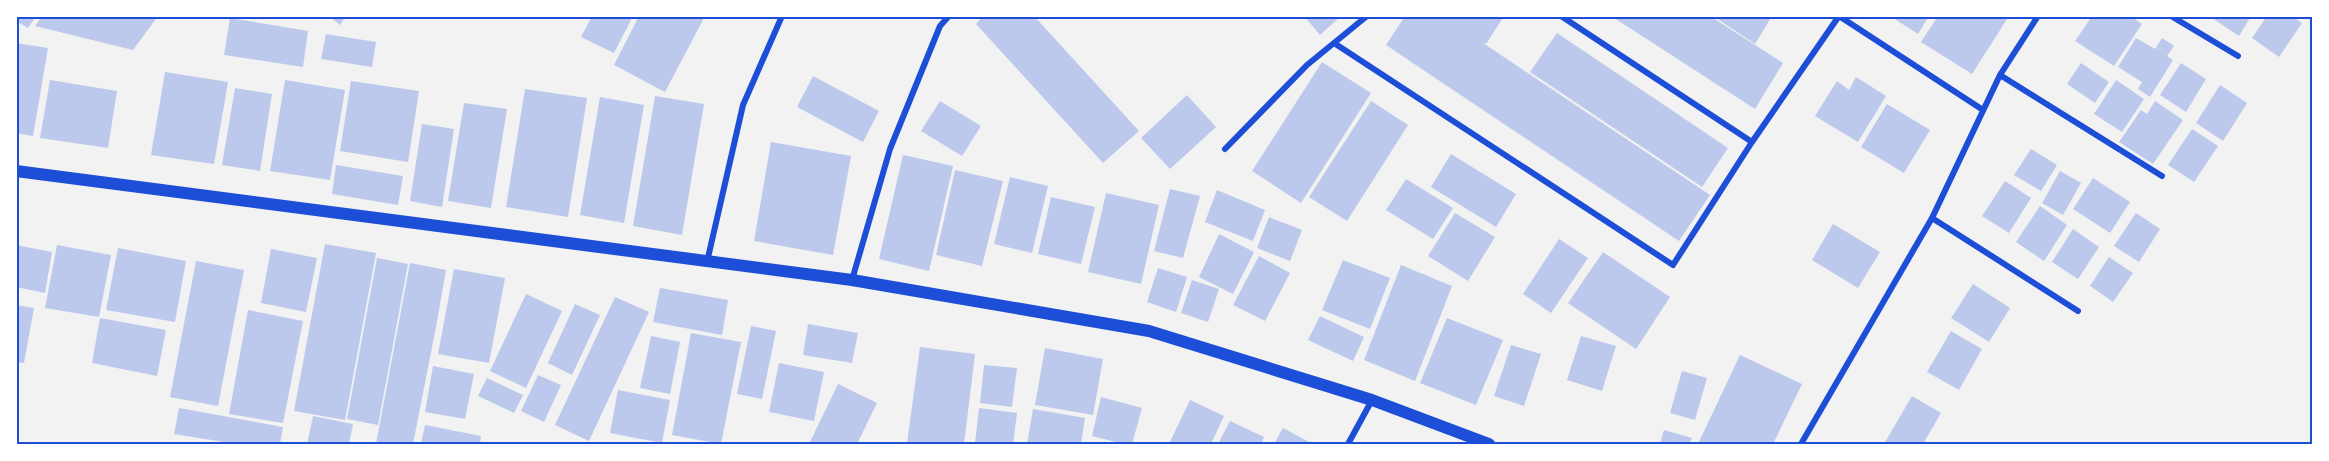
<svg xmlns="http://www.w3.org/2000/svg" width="2329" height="461" font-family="Raleway,sans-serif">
<rect width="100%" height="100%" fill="#f2f2f2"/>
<path fill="#bdc9ec" d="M 16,16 L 36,16 L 28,28 L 16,21 Z
M 42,16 L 158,16 L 133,50 L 35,26 Z
M 329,16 L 346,16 L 340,25 Z
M 592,16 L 633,16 L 614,53 L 581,37 Z
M 639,16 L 705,16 L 665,92 L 614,65 Z
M 983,16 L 1034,16 L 1139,131 L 1103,163 L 976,24 Z
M 1304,16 L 1341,16 L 1320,35 Z
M 1405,16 L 1504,16 L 1486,44 L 1480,41 L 1710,195 L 1679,241 L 1386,45 Z
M 1611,16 L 1710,16 L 1783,63 L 1755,109 Z
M 1713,16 L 1772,16 L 1755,44 Z
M 1890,16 L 1929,16 L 1918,34 Z
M 1938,16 L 2009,16 L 1972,74 L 1921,42 Z
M 2092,16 L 2130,16 L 2142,24 L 2114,66 L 2075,41 Z
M 2209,16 L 2251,16 L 2239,36 Z
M 2267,16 L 2292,16 L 2302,23 L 2279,57 L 2252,38 Z
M 230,18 L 308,31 L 303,67 L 224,55 Z
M 1557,33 L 1728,148 L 1702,187 L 1530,72 Z
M 326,34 L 376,42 L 372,67 L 321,59 Z
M 2136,38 L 2155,49 L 2162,38 L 2174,46 L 2167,56 L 2173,60 L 2150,97 L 2138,89 L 2142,82 L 2118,67 Z
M 16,43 L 48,48 L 33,136 L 16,133 Z
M 1322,62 L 1371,93 L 1301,203 L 1252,171 Z
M 2081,63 L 2109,82 L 2095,103 L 2067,84 Z
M 2181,63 L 2206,79 L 2186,112 L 2160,95 Z
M 165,72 L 228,82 L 214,164 L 151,155 Z
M 813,76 L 879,111 L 863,142 L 797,107 Z
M 1856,77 L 1886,96 L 1858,142 L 1815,116 L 1837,81 L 1849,90 Z
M 50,80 L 117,91 L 108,148 L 40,138 Z
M 285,80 L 345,90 L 330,180 L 270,171 Z
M 2116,80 L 2144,99 L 2122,132 L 2094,114 Z
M 351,81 L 419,91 L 408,162 L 340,151 Z
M 2220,85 L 2247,103 L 2223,141 L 2196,123 Z
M 235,88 L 272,94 L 260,171 L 222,165 Z
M 525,89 L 587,98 L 568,217 L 506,207 Z
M 1187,95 L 1216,127 L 1170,169 L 1141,138 Z
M 655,96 L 704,104 L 682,235 L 633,226 Z
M 600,97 L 644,105 L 624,223 L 580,215 Z
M 940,101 L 981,126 L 962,156 L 921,131 Z
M 1371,101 L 1408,125 L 1347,221 L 1309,197 Z
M 2155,101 L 2183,120 L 2153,164 L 2119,142 L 2141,110 L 2147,114 Z
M 464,103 L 507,109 L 491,208 L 448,201 Z
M 1887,104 L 1930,130 L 1904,173 L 1861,147 Z
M 422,124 L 454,129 L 442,207 L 410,201 Z
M 2192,129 L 2218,146 L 2194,182 L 2168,165 Z
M 771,142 L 851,156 L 833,255 L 754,241 Z
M 2031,149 L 2057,165 L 2041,191 L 2014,175 Z
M 1451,154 L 1516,194 L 1496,227 L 1431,187 Z
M 903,155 L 953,166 L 929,271 L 879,259 Z
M 336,165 L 403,176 L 398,205 L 332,194 Z
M 955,170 L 1003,181 L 982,266 L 936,255 Z
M 2060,171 L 2081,183 L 2063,215 L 2042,203 Z
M 1010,177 L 1048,186 L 1032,253 L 994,244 Z
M 2093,178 L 2130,202 L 2110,233 L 2073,209 Z
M 1406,179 L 1453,208 L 1433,239 L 1386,210 Z
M 2005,181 L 2031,198 L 2009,233 L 1982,216 Z
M 1170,189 L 1200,196 L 1183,258 L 1154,251 Z
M 1217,190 L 1265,210 L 1253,241 L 1205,222 Z
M 1106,193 L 1159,205 L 1141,284 L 1088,272 Z
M 1051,197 L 1095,207 L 1081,264 L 1038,254 Z
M 2040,206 L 2067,225 L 2044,261 L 2016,242 Z
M 1455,213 L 1495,237 L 1468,281 L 1428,256 Z
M 2136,213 L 2160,229 L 2139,262 L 2114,246 Z
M 1269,217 L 1302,230 L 1290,261 L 1257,248 Z
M 1833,224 L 1880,252 L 1858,288 L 1812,260 Z
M 2073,229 L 2099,247 L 2078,279 L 2052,262 Z
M 1219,234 L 1254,252 L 1233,294 L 1199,277 Z
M 1559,239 L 1588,258 L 1551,313 L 1523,294 Z
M 325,244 L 376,253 L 345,420 L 294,411 Z
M 16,245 L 52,252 L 45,293 L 16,287 Z
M 57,245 L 111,255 L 99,317 L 45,308 Z
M 118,248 L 186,261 L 175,322 L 106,310 Z
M 271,249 L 317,258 L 306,312 L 261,303 Z
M 1603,252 L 1670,297 L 1636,349 L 1568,303 Z
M 1259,256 L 1290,273 L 1265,321 L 1233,305 Z
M 2109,257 L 2133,273 L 2113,302 L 2090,286 Z
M 377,258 L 408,264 L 378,425 L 347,419 Z
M 1343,260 L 1390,278 L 1370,329 L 1322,310 Z
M 196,261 L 244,270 L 218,406 L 170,397 Z
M 410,263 L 446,270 L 436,327 L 413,444 L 376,444 Z
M 1401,265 L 1452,286 L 1415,381 L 1364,360 Z
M 1158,268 L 1187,277 L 1176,312 L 1147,302 Z
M 454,269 L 505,278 L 489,363 L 438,354 Z
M 1192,280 L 1219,289 L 1208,322 L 1181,313 Z
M 1973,284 L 2010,308 L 1989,342 L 1951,318 Z
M 660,288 L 728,300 L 722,335 L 653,322 Z
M 526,294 L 562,311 L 526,388 L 490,371 Z
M 615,297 L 649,312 L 589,441 L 555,425 Z
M 575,304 L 600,315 L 572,375 L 548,363 Z
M 16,305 L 34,308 L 24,363 L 16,362 Z
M 248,310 L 303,321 L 283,423 L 229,414 Z
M 1320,316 L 1364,337 L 1353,361 L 1308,340 Z
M 100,318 L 166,330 L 157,376 L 92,363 Z
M 1447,318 L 1503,340 L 1476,405 L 1420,383 Z
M 808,324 L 858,333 L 852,363 L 803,355 Z
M 751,326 L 776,331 L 762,399 L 737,394 Z
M 1951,331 L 1982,349 L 1959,390 L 1927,372 Z
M 691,333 L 741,342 L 721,444 L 672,435 Z
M 651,336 L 680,342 L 670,394 L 640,388 Z
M 1581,336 L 1616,346 L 1602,391 L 1567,380 Z
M 1511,345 L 1541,354 L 1524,406 L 1494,396 Z
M 920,347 L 975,354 L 964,444 L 907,444 Z
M 1045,348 L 1103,359 L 1093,415 L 1035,405 Z
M 1740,355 L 1802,384 L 1773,444 L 1698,444 Z
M 779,363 L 824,372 L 814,421 L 769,412 Z
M 984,365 L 1017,368 L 1012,407 L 980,403 Z
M 433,366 L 474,374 L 465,419 L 425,412 Z
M 1682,371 L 1707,378 L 1695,420 L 1670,413 Z
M 538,375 L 561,385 L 544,422 L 521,411 Z
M 487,378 L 523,395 L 514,413 L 478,396 Z
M 838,384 L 877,403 L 857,444 L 809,444 Z
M 618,390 L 670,400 L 662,443 L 610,433 Z
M 1912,396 L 1941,413 L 1923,444 L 1884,444 Z
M 1101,397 L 1142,408 L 1132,444 L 1124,444 L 1092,436 Z
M 1190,400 L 1224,416 L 1211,444 L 1169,444 Z
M 179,408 L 283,427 L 280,444 L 224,444 L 224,442 L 174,434 Z
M 979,408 L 1017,413 L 1013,444 L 975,443 Z
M 1033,409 L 1085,418 L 1081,444 L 1027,444 Z
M 313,416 L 353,424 L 349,444 L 307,444 Z
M 1230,421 L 1264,437 L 1261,444 L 1218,444 Z
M 425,425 L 481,436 L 480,444 L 421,444 Z
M 1283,428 L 1313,444 L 1274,444 Z
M 1664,430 L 1692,438 L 1689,444 L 1660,444 Z"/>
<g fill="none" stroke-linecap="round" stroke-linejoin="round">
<path stroke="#1d4ed8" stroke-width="6" d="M 1561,16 L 1752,142
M 1839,16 L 1983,110
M 2171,16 L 2238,56
M 1334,43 L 1673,265 L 1752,142 L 1839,16
M 2000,75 L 2162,176
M 1225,149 L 1307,65 L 1367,16
M 1932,218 L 2078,311
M 707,262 L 743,105 L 782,16
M 852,280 L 890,149 L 940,26 L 949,16
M 1348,444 L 1372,400
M 1801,444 L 1932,218 L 2000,75 L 2038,16"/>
<path stroke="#1d4ed8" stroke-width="12" d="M 16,171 L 852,280 L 1149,331 L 1372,400 L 1489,444"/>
</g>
<rect width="2329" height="461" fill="none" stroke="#ffffff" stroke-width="36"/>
<rect x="18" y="18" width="2293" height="425" fill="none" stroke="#1d4ed8" stroke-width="2"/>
</svg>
